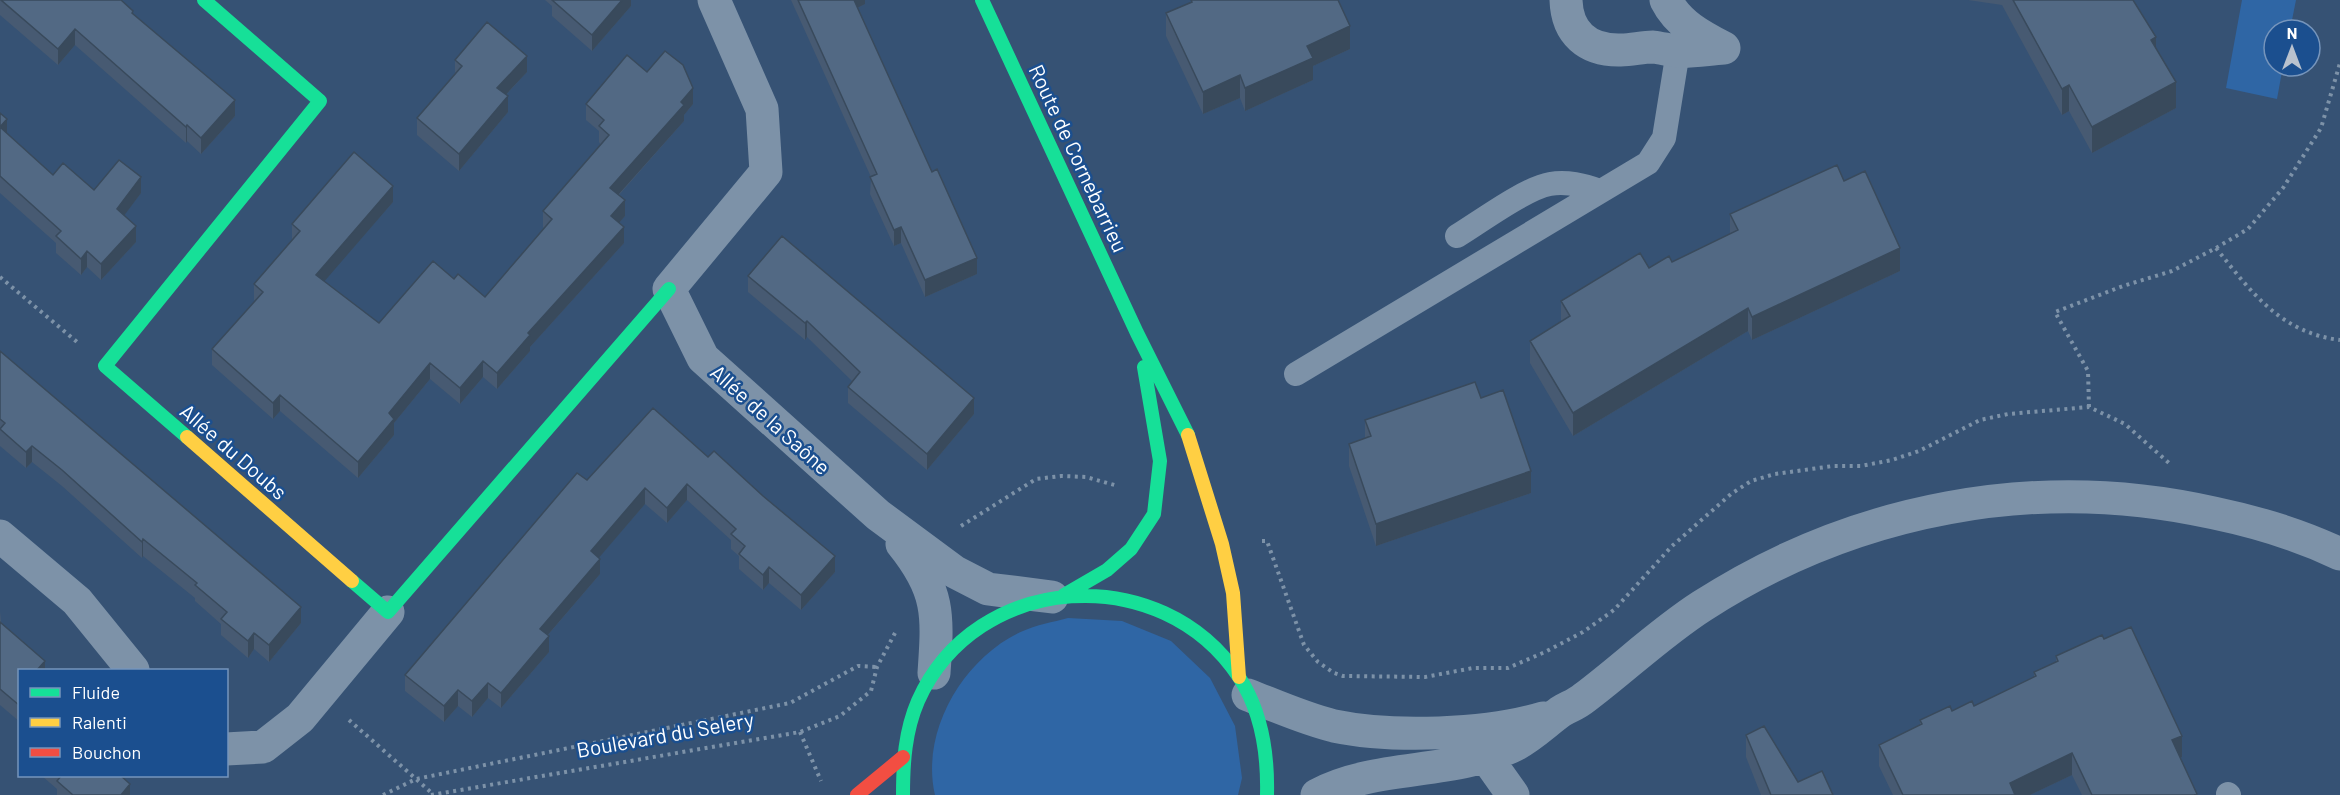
<svg xmlns="http://www.w3.org/2000/svg" width="2340" height="795" font-family="Barlow,sans-serif">
<rect width="100%" height="100%" fill="#365274"/>
<path fill="#2f66a5" d="M 2242,0 L 2296,0 L 2290,30 L 2274,30 L 2274,66 L 2283,66 L 2277,99 L 2226,88 Z
M 1068,618 L 1122,621 L 1171,641 L 1210,678 L 1235,726 L 1242,778 L 1238,795 L 935,795 C 920,731 964,657 1023,631 C 1036,625 1053,622 1068,618 Z"/>
<g fill="none" stroke-linecap="round" stroke-linejoin="round">
<path stroke="#7d92a8" stroke-width="4" stroke-dasharray="3 4.5" stroke-linecap="butt" d="M 2216,248 C 2251,292 2281,333 2340,340
M 0,277 L 77,342
M 2089,407 L 2088,371 L 2055,312 L 2123,286 L 2172,271 L 2216,248 L 2248,229 L 2283,188 L 2321,128 L 2340,63
M 961,526 L 1036,479 L 1061,476 L 1086,477 L 1118,486
M 1262,541 L 1267,541 L 1304,645 L 1318,662 L 1334,673 L 1343,676 L 1425,677 L 1473,668 L 1508,668 L 1545,652 L 1583,632 L 1614,610 L 1672,546 L 1731,494 L 1751,481 L 1775,474 L 1833,466 L 1861,466 L 1892,460 L 1919,451 L 1980,420 L 2008,414 L 2089,407 L 2125,424 L 2170,464
M 349,720 L 433,794
M 800,732 L 821,781
M 383,795 L 416,779 L 790,703 L 858,666 L 877,667
M 431,795 L 800,732 L 840,716 L 871,691 L 877,667 L 895,633"/>
<path stroke="#7d92a8" stroke-width="24" d="M 1457,236 C 1480,222 1526,188 1550,184 C 1567,181 1583,185 1600,191
M 1296,374 L 1648,163 L 1664,138 L 1678,51
M 2228,794 L 2229,795"/>
<path stroke="#7d92a8" stroke-width="33" d="M 714,0 L 762,109 L 766,172 L 669,289 L 703,358 L 878,515 L 955,572 L 988,589 L 1052,597
M 1566,0 C 1567,33 1587,51 1621,50 C 1632,50 1642,47 1653,47 C 1661,48 1669,50 1677,51 C 1692,52 1708,49 1724,48
M 1666,0 C 1678,24 1701,36 1724,48
M 0,536 L 77,601 L 133,670
M 902,544 C 940,591 938,615 934,673
M 1248,695 C 1276,706 1305,719 1334,726 C 1391,738 1488,735 1543,718
M 226,749 L 263,747 L 300,718 L 388,612
M 1486,757 L 1513,795
M 1317,795 C 1377,763 1453,776 1515,745 C 1532,736 1545,723 1560,712 C 1568,707 1577,704 1584,698 C 1624,668 1660,633 1702,606 C 1854,508 2037,473 2214,513 C 2257,522 2300,535 2340,554"/>
<path stroke="#16e098" stroke-width="14" d="M 982,0 L 1137,333 L 1188,435
M 187,437 L 105,366 L 320,101 L 204,0
M 352,581 L 388,612 L 669,289
M 1064,595 L 1107,570 L 1131,549 L 1154,514 L 1160,461 L 1144,367
M 903,795 C 903,763 905,731 918,701 C 976,571 1162,560 1239,677 C 1262,712 1268,755 1267,795"/>
<path stroke="#ffcf43" stroke-width="14" d="M 1188,435 L 1222,544 L 1233,593 L 1239,677
M 187,437 L 352,581"/>
<path stroke="#f24e42" stroke-width="14" d="M 857,795 L 903,757"/>
</g>
<path fill="#475a72" d="M 0,0 L 121,0 L 133,14 L 235,116 L 201,154 L 187,141 L 186,143 L 75,45 L 58,65 L 0,15 Z
M 545,0 L 631,0 L 631,6 L 592,51 L 552,16 L 552,6 Z
M 791,0 L 865,0 L 865,4 L 857,8 L 977,274 L 925,297 L 901,243 L 894,246 L 870,194 L 871,177 Z
M 1191,0 L 1350,49 L 1313,66 L 1313,80 L 1245,111 L 1240,98 L 1203,114 L 1166,36 L 1166,13 L 1191,2 Z
M 1968,0 L 2133,0 L 2156,47 L 2176,108 L 2092,153 L 2069,111 L 2062,115 L 2002,5 Z
M 455,60 L 527,72 L 506,95 L 508,112 L 459,171 L 417,135 L 417,118 L 455,73 Z
M 647,72 L 693,104 L 684,115 L 684,121 L 619,195 L 625,216 L 619,223 L 624,243 L 530,347 L 530,351 L 497,389 L 483,377 L 460,404 L 430,379 L 394,423 L 394,435 L 358,478 L 280,411 L 273,419 L 212,365 L 212,349 L 255,301 L 254,300 L 254,284 L 292,240 L 292,224 L 393,202 L 324,281 L 379,323 L 454,279 L 485,297 L 544,228 L 543,227 L 543,211 L 601,145 L 599,142 L 599,131 L 586,120 L 586,104 Z
M 0,113 L 7,133 L 53,175 L 94,190 L 141,193 L 124,215 L 136,242 L 101,280 L 87,267 L 81,275 L 56,253 L 56,243 L 0,193 Z
M 1844,181 L 1900,271 L 1752,340 L 1748,331 L 1573,436 L 1530,363 L 1530,341 L 1561,322 L 1561,301 L 1649,268 L 1672,262 L 1730,234 L 1730,214 Z
M 748,276 L 974,414 L 927,470 L 848,403 L 848,387 L 852,381 L 807,337 L 805,340 L 748,292 Z
M 0,351 L 301,623 L 269,662 L 254,649 L 248,658 L 221,635 L 221,624 L 195,601 L 195,598 L 143,556 L 142,558 L 62,486 L 32,462 L 26,468 L 0,446 Z
M 1481,398 L 1531,493 L 1376,546 L 1349,466 L 1349,444 L 1365,438 L 1365,420 Z
M 653,408 L 835,572 L 801,610 L 769,583 L 763,590 L 739,569 L 739,556 L 731,549 L 731,540 L 687,500 L 667,523 L 645,504 L 599,557 L 600,574 L 548,635 L 549,652 L 501,708 L 488,698 L 472,717 L 458,706 L 444,722 L 405,691 L 405,675 L 587,480 Z
M 0,611 L 1,622 L 45,670 L 20,670 L 20,722 L 0,705 Z
M 2104,639 L 2182,757 L 2180,758 L 2197,795 L 2082,795 L 2072,775 L 2030,795 L 1893,795 L 1879,766 L 1879,745 L 1920,725 L 1920,720 L 1952,711 L 1974,706 L 2034,677 L 2034,672 L 2056,662 L 2056,656 Z
M 1746,735 L 1798,782 L 1833,795 L 1761,795 L 1746,757 Z
M 42,776 L 125,776 L 123,777 L 130,795 L 57,795 L 57,789 Z"/>
<path fill="#394a5c" d="M 622,0 L 631,0 L 631,6 L 592,51 L 592,35 Z
M 851,0 L 865,0 L 865,4 L 851,11 Z
M 1350,26 L 1350,49 L 1313,66 L 1313,80 L 1245,111 L 1245,88 L 1307,46 Z
M 75,29 L 75,45 L 58,65 L 58,49 Z
M 2156,37 L 2156,63 L 2151,40 Z
M 527,56 L 527,72 L 497,104 L 497,88 Z
M 1240,75 L 1240,98 L 1203,114 L 1203,92 Z
M 2176,82 L 2176,108 L 2092,153 L 2092,127 Z
M 2069,85 L 2069,111 L 2062,115 L 2062,89 Z
M 693,88 L 693,104 L 684,115 L 684,121 L 610,204 L 610,188 Z
M 508,96 L 508,112 L 459,171 L 459,154 Z
M 235,100 L 235,116 L 201,154 L 201,138 Z
M 7,119 L 7,135 L 0,127 Z
M 187,125 L 187,141 L 186,143 L 186,127 Z
M 141,177 L 141,193 L 117,225 L 117,209 Z
M 393,186 L 393,202 L 316,291 L 316,275 Z
M 625,200 L 625,216 L 611,232 L 611,216 Z
M 136,226 L 136,242 L 101,280 L 101,264 Z
M 624,227 L 624,243 L 530,347 L 530,351 L 497,389 L 497,373 L 528,333 Z
M 901,227 L 901,243 L 894,246 L 894,230 Z
M 1900,248 L 1900,271 L 1752,340 L 1752,317 Z
M 87,251 L 87,267 L 81,275 L 81,259 Z
M 977,258 L 977,274 L 925,297 L 925,280 Z
M 1748,308 L 1748,331 L 1573,436 L 1573,413 Z
M 807,321 L 807,337 L 805,340 L 805,323 Z
M 483,361 L 483,377 L 460,404 L 460,388 Z
M 430,363 L 430,379 L 394,423 L 394,435 L 358,478 L 358,462 L 389,413 Z
M 280,395 L 280,411 L 273,419 L 273,403 Z
M 974,398 L 974,414 L 927,470 L 927,454 Z
M 32,446 L 32,462 L 26,468 L 26,452 Z
M 1531,471 L 1531,493 L 1376,546 L 1376,524 Z
M 687,484 L 687,500 L 667,523 L 667,508 Z
M 645,488 L 645,504 L 591,567 L 591,551 Z
M 143,539 L 143,556 L 142,558 L 142,542 Z
M 835,556 L 835,572 L 801,610 L 801,595 Z
M 600,559 L 600,574 L 540,644 L 540,629 Z
M 769,567 L 769,583 L 763,590 L 763,575 Z
M 301,607 L 301,623 L 269,662 L 269,645 Z
M 254,633 L 254,649 L 248,658 L 248,641 Z
M 549,636 L 549,652 L 501,708 L 501,693 Z
M 45,661 L 45,670 L 37,670 Z
M 488,683 L 488,698 L 472,717 L 472,701 Z
M 458,690 L 458,706 L 444,722 L 444,706 Z
M 2182,736 L 2182,757 L 2172,762 L 2172,740 Z
M 2072,753 L 2072,775 L 2030,795 L 2010,795 L 2010,783 Z
M 130,784 L 130,795 L 121,795 Z"/>
<path fill="#526984" stroke="#394a5c" stroke-width="1.5" d="M 1,0 L 121,0 L 133,11 L 132,13 L 235,100 L 201,138 L 187,125 L 186,127 L 75,29 L 58,49 Z
M 552,0 L 622,0 L 592,35 Z
M 798,0 L 854,0 L 932,172 L 937,169 L 977,258 L 925,280 L 901,227 L 894,230 L 870,177 L 877,174 Z
M 1191,0 L 1338,0 L 1350,26 L 1307,46 L 1313,58 L 1245,88 L 1240,75 L 1203,92 L 1166,13 L 1192,2 Z
M 2013,0 L 2133,0 L 2156,37 L 2151,40 L 2176,82 L 2092,127 L 2069,85 L 2062,89 Z
M 487,22 L 527,56 L 497,88 L 508,96 L 459,154 L 417,118 L 462,66 L 455,60 Z
M 665,51 L 683,65 L 693,88 L 681,102 L 684,105 L 610,188 L 625,200 L 611,216 L 624,227 L 528,333 L 530,335 L 497,373 L 483,361 L 460,388 L 430,363 L 389,413 L 394,419 L 358,462 L 280,395 L 273,403 L 212,349 L 263,292 L 254,284 L 300,231 L 292,224 L 354,152 L 393,186 L 316,275 L 379,323 L 433,261 L 454,279 L 458,274 L 485,297 L 552,219 L 543,211 L 609,135 L 599,126 L 604,120 L 586,104 L 627,55 L 647,72 Z
M 0,113 L 7,119 L 0,127 Z
M 0,127 L 53,175 L 63,163 L 94,190 L 119,160 L 141,177 L 117,209 L 136,226 L 101,264 L 87,251 L 81,259 L 56,236 L 61,231 L 0,176 Z
M 1837,165 L 1844,181 L 1865,171 L 1900,248 L 1752,317 L 1748,308 L 1573,413 L 1530,341 L 1570,316 L 1561,301 L 1640,253 L 1649,268 L 1669,256 L 1672,262 L 1738,230 L 1730,214 Z
M 782,236 L 974,398 L 927,454 L 848,387 L 860,372 L 807,321 L 805,323 L 748,276 Z
M 0,351 L 301,607 L 269,645 L 254,633 L 248,641 L 221,619 L 227,612 L 195,585 L 197,583 L 143,539 L 142,542 L 62,470 L 32,446 L 26,452 L 0,429 L 5,423 L 0,419 Z
M 1475,382 L 1481,398 L 1503,390 L 1531,471 L 1376,524 L 1349,444 L 1371,436 L 1365,420 Z
M 653,408 L 708,457 L 714,451 L 763,496 L 835,556 L 801,595 L 769,567 L 763,575 L 739,554 L 745,546 L 731,534 L 736,529 L 687,484 L 667,508 L 645,488 L 591,551 L 600,559 L 540,629 L 549,636 L 501,693 L 488,683 L 472,701 L 458,690 L 444,706 L 405,675 L 577,473 L 587,480 Z
M 0,622 L 45,661 L 37,670 L 20,670 L 20,706 L 0,689 Z
M 2131,627 L 2182,736 L 2172,740 L 2197,794 L 2194,795 L 2092,795 L 2072,753 L 2010,783 L 2015,795 L 1903,795 L 1879,745 L 1922,724 L 1920,720 L 1950,706 L 1952,711 L 1972,701 L 1974,706 L 2036,676 L 2034,672 L 2058,661 L 2056,656 L 2102,635 L 2104,639 Z
M 1764,726 L 1798,782 L 1822,771 L 1833,795 L 1771,795 L 1746,735 Z
M 61,776 L 121,776 L 130,784 L 121,795 L 73,795 L 57,781 Z"/>
<g text-anchor="middle" dominant-baseline="central" stroke-width="5" stroke-linejoin="round" paint-order="stroke">
<g font-size="21" fill="#fff" stroke="#1b4f8f">
<text transform="translate(1079 158) rotate(65)">Route de Cornebarrieu</text>
<text transform="translate(771 419) rotate(42)">Allée de la Saône</text>
<text transform="translate(234 451) rotate(41)">Allée du Doubs</text>
<text transform="translate(665 734) rotate(-10)">Boulevard du Selery</text>
</g>
</g>
<rect x="18" y="669" width="210" height="108" fill="#1b4f8f" stroke="#7695bc" stroke-width="1.5"/>
<rect x="30" y="688" width="30" height="9" fill="#16e098" stroke="#7695bc" stroke-width="1.5"/>
<text x="72" y="699" font-size="18" fill="#ffffff">Fluide</text>
<rect x="30" y="718" width="30" height="9" fill="#ffcf43" stroke="#7695bc" stroke-width="1.5"/>
<text x="72" y="729" font-size="18" fill="#ffffff">Ralenti</text>
<rect x="30" y="748" width="30" height="9" fill="#f24e42" stroke="#7695bc" stroke-width="1.5"/>
<text x="72" y="759" font-size="18" fill="#ffffff">Bouchon</text>
<g transform="translate(2292 48)"><circle r="28" fill="#1b4f8f" stroke="#7695bc" stroke-width="1.5"/>
<path d="M0-4.5L10 22L0 15L-10 22Z" fill="#b9c2ce"/>
<text y="-9" font-size="16" font-weight="bold" text-anchor="middle" fill="#ffffff">N</text>
</g>
</svg>
